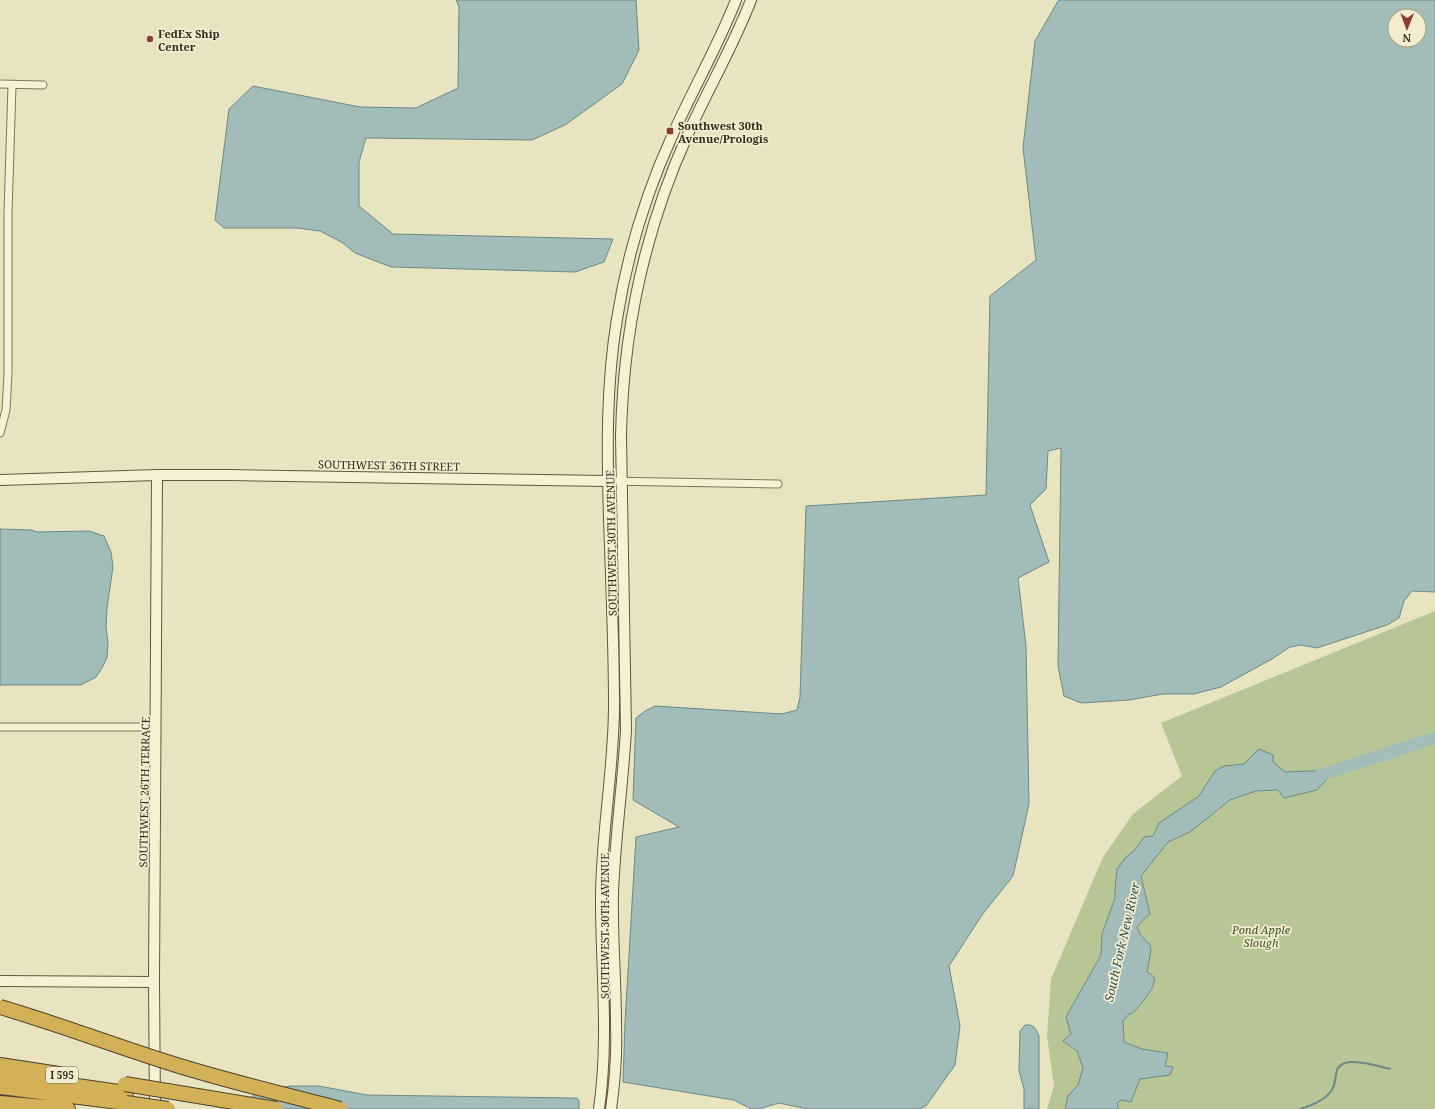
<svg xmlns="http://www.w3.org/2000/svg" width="1435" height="1109" font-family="'Noto Serif',serif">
<rect width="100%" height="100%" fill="#e9e4c0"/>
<path fill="#b8c695" d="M 1435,611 L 1435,1109 L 1047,1109 L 1054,1086 L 1047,1036 L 1051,979 L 1103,857 L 1133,814 L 1182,776 L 1161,723 Z"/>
<path fill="#a2bcb9" stroke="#6b8986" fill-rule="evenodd" d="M 456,0 L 636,0 L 639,50 L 622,84 L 565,125 L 532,140 L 366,138 L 359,162 L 359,206 L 393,234 L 613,239 L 604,262 L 575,272 L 391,267 L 355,253 L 343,243 L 320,231 L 297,228 L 224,228 L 215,220 L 229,109 L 253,86 L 360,107 L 416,108 L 458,88 L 459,7 Z
M 1060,0 L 1435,0 L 1435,592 L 1412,591 L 1404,601 L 1399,618 L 1387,625 L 1317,648 L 1301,645 L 1290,647 L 1272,659 L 1221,687 L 1194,694 L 1163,694 L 1129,700 L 1081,703 L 1064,696 L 1058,666 L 1061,448 L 1048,451 L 1046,489 L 1030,505 L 1049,562 L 1018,578 L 1026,646 L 1029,804 L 1013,876 L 982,915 L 949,966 L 960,1026 L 955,1065 L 926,1106 L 919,1109 L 808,1109 L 779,1103 L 759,1109 L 751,1109 L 734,1100 L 623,1082 L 625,1022 L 636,837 L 679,827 L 633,800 L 636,718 L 645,711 L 655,706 L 782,714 L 797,710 L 800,697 L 806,506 L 986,495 L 990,296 L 1036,260 L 1023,148 L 1035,41 L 1058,1 ZM 1395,16 L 1419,16 L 1419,40 L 1395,40 Z
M 0,529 L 31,530 L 37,532 L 89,531 L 104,536 L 111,552 L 113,567 L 107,608 L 106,627 L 108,643 L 107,658 L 102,668 L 96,677 L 81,685 L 0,685 Z
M 1259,749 L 1273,755 L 1273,762 L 1285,772 L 1335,770 L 1317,790 L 1284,798 L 1278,790 L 1256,791 L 1230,800 L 1190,832 L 1168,842 L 1141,876 L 1150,914 L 1144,919 L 1137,927 L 1140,934 L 1150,945 L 1151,950 L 1147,972 C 1150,974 1153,975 1154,978 C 1157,987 1139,1006 1133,1013 L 1129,1014 L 1123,1021 L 1124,1042 L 1142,1049 L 1168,1053 L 1165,1066 L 1173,1067 L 1170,1075 L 1140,1079 L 1131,1102 L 1122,1100 L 1117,1103 L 1119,1109 L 1065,1109 L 1068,1096 L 1078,1085 L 1083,1068 L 1077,1051 L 1063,1041 L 1071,1034 L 1066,1017 L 1101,955 L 1102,934 L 1115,898 L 1115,888 L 1117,869 L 1126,857 L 1135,850 L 1144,837 L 1153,836 L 1159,823 L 1199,796 L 1215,771 L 1224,766 L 1244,764 Z
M 1025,1025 C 1034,1024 1036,1029 1039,1036 L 1039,1109 L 1024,1109 L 1024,1089 L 1019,1071 L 1020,1031 Z
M 290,1086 L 319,1086 L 367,1095 L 571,1098 L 577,1098 L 579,1101 L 579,1109 L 239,1109 L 256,1093 Z"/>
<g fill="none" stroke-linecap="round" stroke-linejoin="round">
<path stroke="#6b8986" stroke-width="2" d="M 1300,1109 C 1310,1106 1325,1100 1331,1091 C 1339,1082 1331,1068 1345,1063 C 1356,1059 1379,1066 1390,1069"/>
<path stroke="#a2bcb9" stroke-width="12" d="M 1320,775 L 1435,738"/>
<defs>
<path id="street" d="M 0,84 L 43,85
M 0,433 L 6,410 L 8,374 L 8,213 L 12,85
M 608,481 L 778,484
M 0,727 L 156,727"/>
<path id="secondary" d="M 0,480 L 157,475 L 229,475 L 608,481
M 0,981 L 154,982
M 155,1109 L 154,982 L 157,475
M 599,1109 C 609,1039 601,969 601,899 C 601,834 614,770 614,705 C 614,643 611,580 609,518 C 607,451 606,385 617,319 C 627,255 646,193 673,134 C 693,89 718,46 736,0
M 611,1109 C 615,1081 617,1052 616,1024 C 616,980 612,937 613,893 C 615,838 623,784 626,730 L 621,436 C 623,331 644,231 688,134 C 708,89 733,47 751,0"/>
<path id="highway" d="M 0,1065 L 59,1074
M 0,1075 L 126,1093
M 0,1087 L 126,1103
M 0,1103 L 68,1109"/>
</defs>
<use href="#street" stroke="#81755a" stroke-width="9"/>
<use href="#secondary" stroke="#63563d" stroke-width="12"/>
<use href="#highway" stroke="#4f422e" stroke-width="16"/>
<use href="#street" stroke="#f5f1d2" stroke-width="7"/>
<use href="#secondary" stroke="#f5f1d2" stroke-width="10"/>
<use href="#highway" stroke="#d3b156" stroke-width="14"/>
<defs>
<path id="highway-bridge" d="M 0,1007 C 58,1024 113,1045 170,1063 C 226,1081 284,1094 340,1109
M 125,1084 L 276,1109
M 126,1103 L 168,1109"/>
</defs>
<use href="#highway-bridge" stroke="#4f422e" stroke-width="16" stroke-linecap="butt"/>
<use href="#highway-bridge" stroke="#d3b156" stroke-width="14"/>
</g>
<g fill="#8b3d2f" stroke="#f2edcf" stroke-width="1.5">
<circle cx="150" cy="39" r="4"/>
<rect x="666" y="127" width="8" height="8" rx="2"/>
</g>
<g text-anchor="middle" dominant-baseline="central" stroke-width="3.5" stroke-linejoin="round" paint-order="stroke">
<rect fill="#f2edcf" stroke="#6c6452" stroke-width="1" x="46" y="1067" width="32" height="16" rx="3"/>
<g font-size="10" font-weight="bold" fill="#322a1d">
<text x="62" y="1075">I 595</text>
</g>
<g font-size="11" font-weight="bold" fill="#322a1d" stroke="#f2edcf" text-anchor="start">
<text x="158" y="33">FedEx Ship<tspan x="158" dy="13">Center</tspan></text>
<text x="678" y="125">Southwest 30th<tspan x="678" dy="13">Avenue/Prologis</tspan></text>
</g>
<g font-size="11" fill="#322a1d" stroke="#f2edcf">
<text transform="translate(389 465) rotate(1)">SOUTHWEST 36TH STREET</text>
<text transform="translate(611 543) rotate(-91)">SOUTHWEST 30TH AVENUE</text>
<text transform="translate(144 792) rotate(-89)">SOUTHWEST 26TH TERRACE</text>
<text transform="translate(604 926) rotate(-90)">SOUTHWEST 30TH AVENUE</text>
</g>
<g font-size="11" font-style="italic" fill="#3c4c25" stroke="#f2edcf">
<text x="1261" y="929">Pond Apple<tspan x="1261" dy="13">Slough</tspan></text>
</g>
<g font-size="12" font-style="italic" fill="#2d4d50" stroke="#f2edcf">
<text transform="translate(1122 942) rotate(-77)">South Fork New River</text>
</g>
</g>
<g transform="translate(1407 28) rotate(181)"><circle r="19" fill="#f2edcf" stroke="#a59f88"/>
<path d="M0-3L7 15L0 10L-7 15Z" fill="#8b3d2f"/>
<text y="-6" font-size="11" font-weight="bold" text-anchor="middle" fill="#322a1d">N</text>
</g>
</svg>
